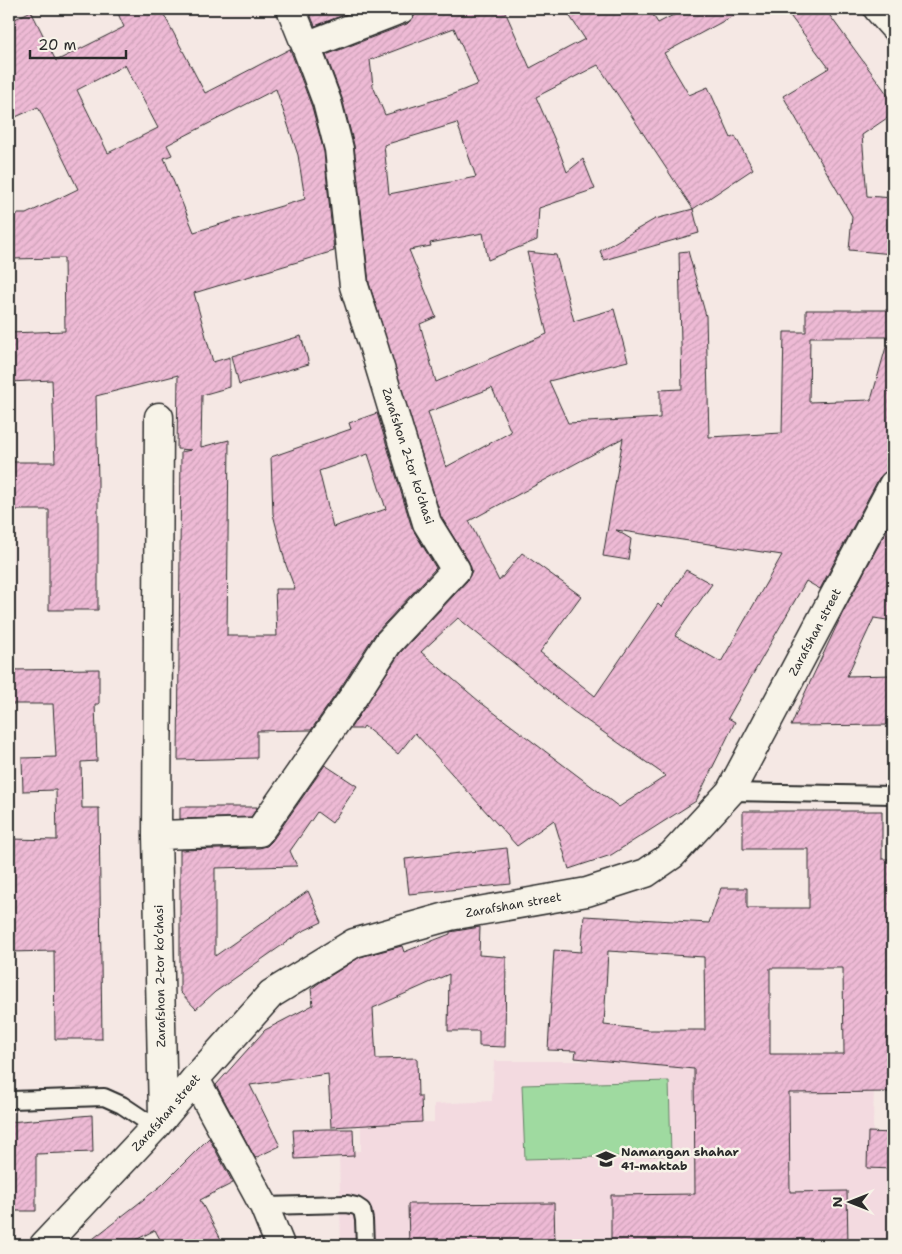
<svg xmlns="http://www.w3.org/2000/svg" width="902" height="1254" font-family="'Shantell Sans',sans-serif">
<defs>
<pattern id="building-hatch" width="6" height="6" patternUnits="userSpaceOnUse" patternTransform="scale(1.25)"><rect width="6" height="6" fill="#eebad5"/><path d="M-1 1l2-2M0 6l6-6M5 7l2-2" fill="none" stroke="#cca0b7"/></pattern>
</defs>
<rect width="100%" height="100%" fill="#f5e8e4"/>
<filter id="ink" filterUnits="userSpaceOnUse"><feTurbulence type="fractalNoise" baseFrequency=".02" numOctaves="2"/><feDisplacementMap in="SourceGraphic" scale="10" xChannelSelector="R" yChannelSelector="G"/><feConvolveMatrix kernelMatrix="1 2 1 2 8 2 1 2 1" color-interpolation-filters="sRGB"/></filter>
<g filter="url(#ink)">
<path fill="#f3dae0" d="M 494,1061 L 639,1061 L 874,1085 L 872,1166 L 893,1168 L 893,1245 L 341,1245 L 339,1152 L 361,1151 L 361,1121 L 434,1122 L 434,1104 L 492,1101 Z"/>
<path fill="#9fdaa0" stroke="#658266" d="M 669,1081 L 671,1155 L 525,1159 L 522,1085 Z"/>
<path fill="url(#building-hatch)" stroke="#2b2b2b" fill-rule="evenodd" d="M 116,9 L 161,9 L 205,93 L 290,49 L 312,107 L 324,152 L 334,251 L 194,293 L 213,362 L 230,357 L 230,387 L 202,395 L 201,447 L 229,440 L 227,636 L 277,636 L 275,589 L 295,589 L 286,565 L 273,514 L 271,457 L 351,429 L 349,423 L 377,413 L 412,528 L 436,568 L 375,634 L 341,687 L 311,730 L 257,731 L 257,758 L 178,760 L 181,452 L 191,450 L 177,449 L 178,375 L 96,396 L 98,481 L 98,610 L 49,610 L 49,510 L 9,510 L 9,462 L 55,462 L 52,380 L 9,382 L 9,333 L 65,331 L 64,258 L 9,259 L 9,214 L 26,214 L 78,189 L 38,107 L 9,120 L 9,22 L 31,11 L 56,61 L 124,27 ZM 125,65 L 158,128 L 108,153 L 77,90 ZM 276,89 L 298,155 L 305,199 L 194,232 L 164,158 L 172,155 L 167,145 ZM 368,454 L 386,509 L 333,527 L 319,471 Z
M 308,9 L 359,9 L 315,26 Z
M 416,9 L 504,9 L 530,68 L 585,39 L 565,9 L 649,9 L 658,23 L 685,9 L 746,9 L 664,53 L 689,95 L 708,87 L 731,138 L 735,136 L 753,169 L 693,209 L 598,65 L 536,97 L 557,145 L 567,172 L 583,159 L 595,189 L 539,208 L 537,240 L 488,260 L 483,233 L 430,243 L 431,246 L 409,250 L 436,317 L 420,324 L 436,382 L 547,334 L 527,252 L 556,255 L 574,321 L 614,309 L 628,361 L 549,381 L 568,423 L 660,418 L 660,390 L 682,389 L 679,252 L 688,251 L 706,316 L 709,437 L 782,433 L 784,332 L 806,332 L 806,310 L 893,310 L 893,337 L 810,337 L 809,402 L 871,400 L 886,347 L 893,348 L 893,470 L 885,472 L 879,478 L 820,589 L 806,581 L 728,718 L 735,722 L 696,801 L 611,855 L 569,869 L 554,820 L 517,846 L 415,733 L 398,754 L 364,726 L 362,729 L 350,729 L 400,653 L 467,581 L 472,571 L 469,562 L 441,517 L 369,283 L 354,145 L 342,98 L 326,55 L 407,24 L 413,18 L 416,12 ZM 454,28 L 478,84 L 448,96 L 385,115 L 373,86 L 370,60 ZM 457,123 L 476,177 L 389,194 L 384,145 ZM 492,388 L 511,432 L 446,467 L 428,412 ZM 623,438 L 603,556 L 628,560 L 631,539 L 616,530 L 782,555 L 721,662 L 675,636 L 712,584 L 686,570 L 661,607 L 658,604 L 595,696 L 540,652 L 581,596 L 522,553 L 499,581 L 469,521 ZM 458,618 L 573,711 L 666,776 L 619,807 L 480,702 L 421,652 Z
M 785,9 L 825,9 L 893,102 L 893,114 L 862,135 L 867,196 L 893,198 L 893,254 L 849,250 L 852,216 L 783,96 L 829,68 Z
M 693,209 L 699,233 L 604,260 L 600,251 L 655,219 Z
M 301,336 L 309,364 L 239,384 L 232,356 Z
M 893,518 L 893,621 L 874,618 L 847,676 L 893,675 L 893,725 L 791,726 L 804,695 L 844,610 Z
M 99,669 L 99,704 L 95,704 L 97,761 L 81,762 L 82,808 L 99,808 L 102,1039 L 55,1039 L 54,951 L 9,952 L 9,839 L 57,840 L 56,790 L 23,791 L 22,758 L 56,757 L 53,704 L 9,704 L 9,670 Z
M 325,765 L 357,786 L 332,823 L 317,812 L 290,851 L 297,866 L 215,868 L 215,956 L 308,891 L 322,922 L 301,932 L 215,992 L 196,1009 L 180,992 L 180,850 L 259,848 L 267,846 L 272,841 Z
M 180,807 L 257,807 L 257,808 L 251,817 L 180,819 Z
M 743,811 L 882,811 L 882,859 L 893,859 L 893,1054 L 892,1092 L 789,1093 L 790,1192 L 847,1191 L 848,1245 L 611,1245 L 611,1195 L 695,1194 L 694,1069 L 575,1058 L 576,1051 L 548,1050 L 554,950 L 581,952 L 584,916 L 709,923 L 721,888 L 747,888 L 747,908 L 809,908 L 809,849 L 743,849 ZM 608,951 L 704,957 L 705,1030 L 648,1030 L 604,1025 ZM 770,968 L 843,968 L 844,1054 L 770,1054 Z
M 507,848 L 511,884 L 409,894 L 405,859 Z
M 480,927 L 479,955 L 506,957 L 505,1047 L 479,1046 L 479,1031 L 448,1031 L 449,974 L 373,1008 L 376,1059 L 417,1058 L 418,1096 L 421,1096 L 422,1122 L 331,1127 L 328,1074 L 250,1085 L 280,1146 L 255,1158 L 216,1085 L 265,1030 L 313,1005 L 311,989 L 319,983 L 360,957 L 402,946 L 404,952 L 450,934 L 450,932 Z
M 92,1115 L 93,1152 L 36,1154 L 36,1211 L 9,1211 L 9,1122 Z
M 326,1129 L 353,1129 L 354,1156 L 295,1159 L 293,1130 Z
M 868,1132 L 893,1133 L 893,1169 L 867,1168 Z
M 209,1138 L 233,1183 L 200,1200 L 224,1245 L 163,1245 L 155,1230 L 126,1245 L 85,1245 L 162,1185 Z
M 554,1203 L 555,1245 L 409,1245 L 408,1204 Z"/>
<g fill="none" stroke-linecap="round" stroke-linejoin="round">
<defs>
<path id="service" d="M 730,792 L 893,795
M 11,1100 L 104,1097 L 122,1105 L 155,1127
M 264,1206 L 347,1204 L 356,1206 L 362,1210 L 364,1220 L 365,1245"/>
<path id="minor" d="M 878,9 L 893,26
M 306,46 L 401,9
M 159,417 L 157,835 L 163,1117
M 157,835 L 259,832 L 354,696 L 388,643 L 456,570 L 427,523 L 374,348 L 354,286 L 339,149 L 327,102 L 306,46 L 291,9
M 195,1079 L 264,1206 L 280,1245"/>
<g id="tertiary">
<path id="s1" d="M 44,1245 L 155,1127 L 195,1079 L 271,994 L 354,943 L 450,916 L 587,892 L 646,873 L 672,855 L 730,792 L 893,485"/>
</g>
</defs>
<use href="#service" stroke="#2b2b2b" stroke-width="20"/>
<use href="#minor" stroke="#2b2b2b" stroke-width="31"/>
<use href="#tertiary" stroke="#2b2b2b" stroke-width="31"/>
<use href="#service" stroke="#f7f3e8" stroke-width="16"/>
<use href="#minor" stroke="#f7f3e8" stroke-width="28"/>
<use href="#tertiary" stroke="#f7f3e8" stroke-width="28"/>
</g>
</g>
<defs>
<symbol id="school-bare" viewBox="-9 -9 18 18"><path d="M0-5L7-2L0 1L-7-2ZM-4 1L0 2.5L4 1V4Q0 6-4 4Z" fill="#2b2b2b" stroke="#f7f3e8" stroke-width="2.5" paint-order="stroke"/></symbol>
</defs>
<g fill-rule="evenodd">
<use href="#school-bare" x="592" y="1145" width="28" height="28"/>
</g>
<g text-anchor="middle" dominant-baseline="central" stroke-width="5" stroke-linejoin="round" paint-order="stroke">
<g font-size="12" fill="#2b2b2b" stroke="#f7f3e8">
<text transform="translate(408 456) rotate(72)">Zarafshon 2-tor koʼchasi</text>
<text stroke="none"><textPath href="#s1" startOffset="1035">Zarafshan street</textPath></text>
<text stroke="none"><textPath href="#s1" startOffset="600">Zarafshan street</textPath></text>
<text transform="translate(160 976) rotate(-91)">Zarafshon 2-tor koʼchasi</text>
<text stroke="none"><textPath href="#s1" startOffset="180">Zarafshan street</textPath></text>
</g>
<g font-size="12" font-weight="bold" fill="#2b2b2b" stroke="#f7f3e8" text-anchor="start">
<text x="621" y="1152">Namangan shahar<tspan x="621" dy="14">41-maktab</tspan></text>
</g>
</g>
<rect width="902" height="1254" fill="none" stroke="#f7f3e8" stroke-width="30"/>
<rect x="15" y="15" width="872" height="1224" fill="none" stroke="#2b2b2b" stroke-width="2" filter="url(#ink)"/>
<g transform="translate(850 1202) rotate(270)" stroke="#f7f3e8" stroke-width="4" paint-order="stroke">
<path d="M0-4L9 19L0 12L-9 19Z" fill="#2b2b2b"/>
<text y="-8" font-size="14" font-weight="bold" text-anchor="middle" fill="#2b2b2b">N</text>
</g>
<path d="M30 50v8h96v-8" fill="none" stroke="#2b2b2b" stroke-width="2.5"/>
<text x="38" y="50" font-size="15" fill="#2b2b2b" stroke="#f7f3e8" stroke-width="4" paint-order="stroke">20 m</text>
</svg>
